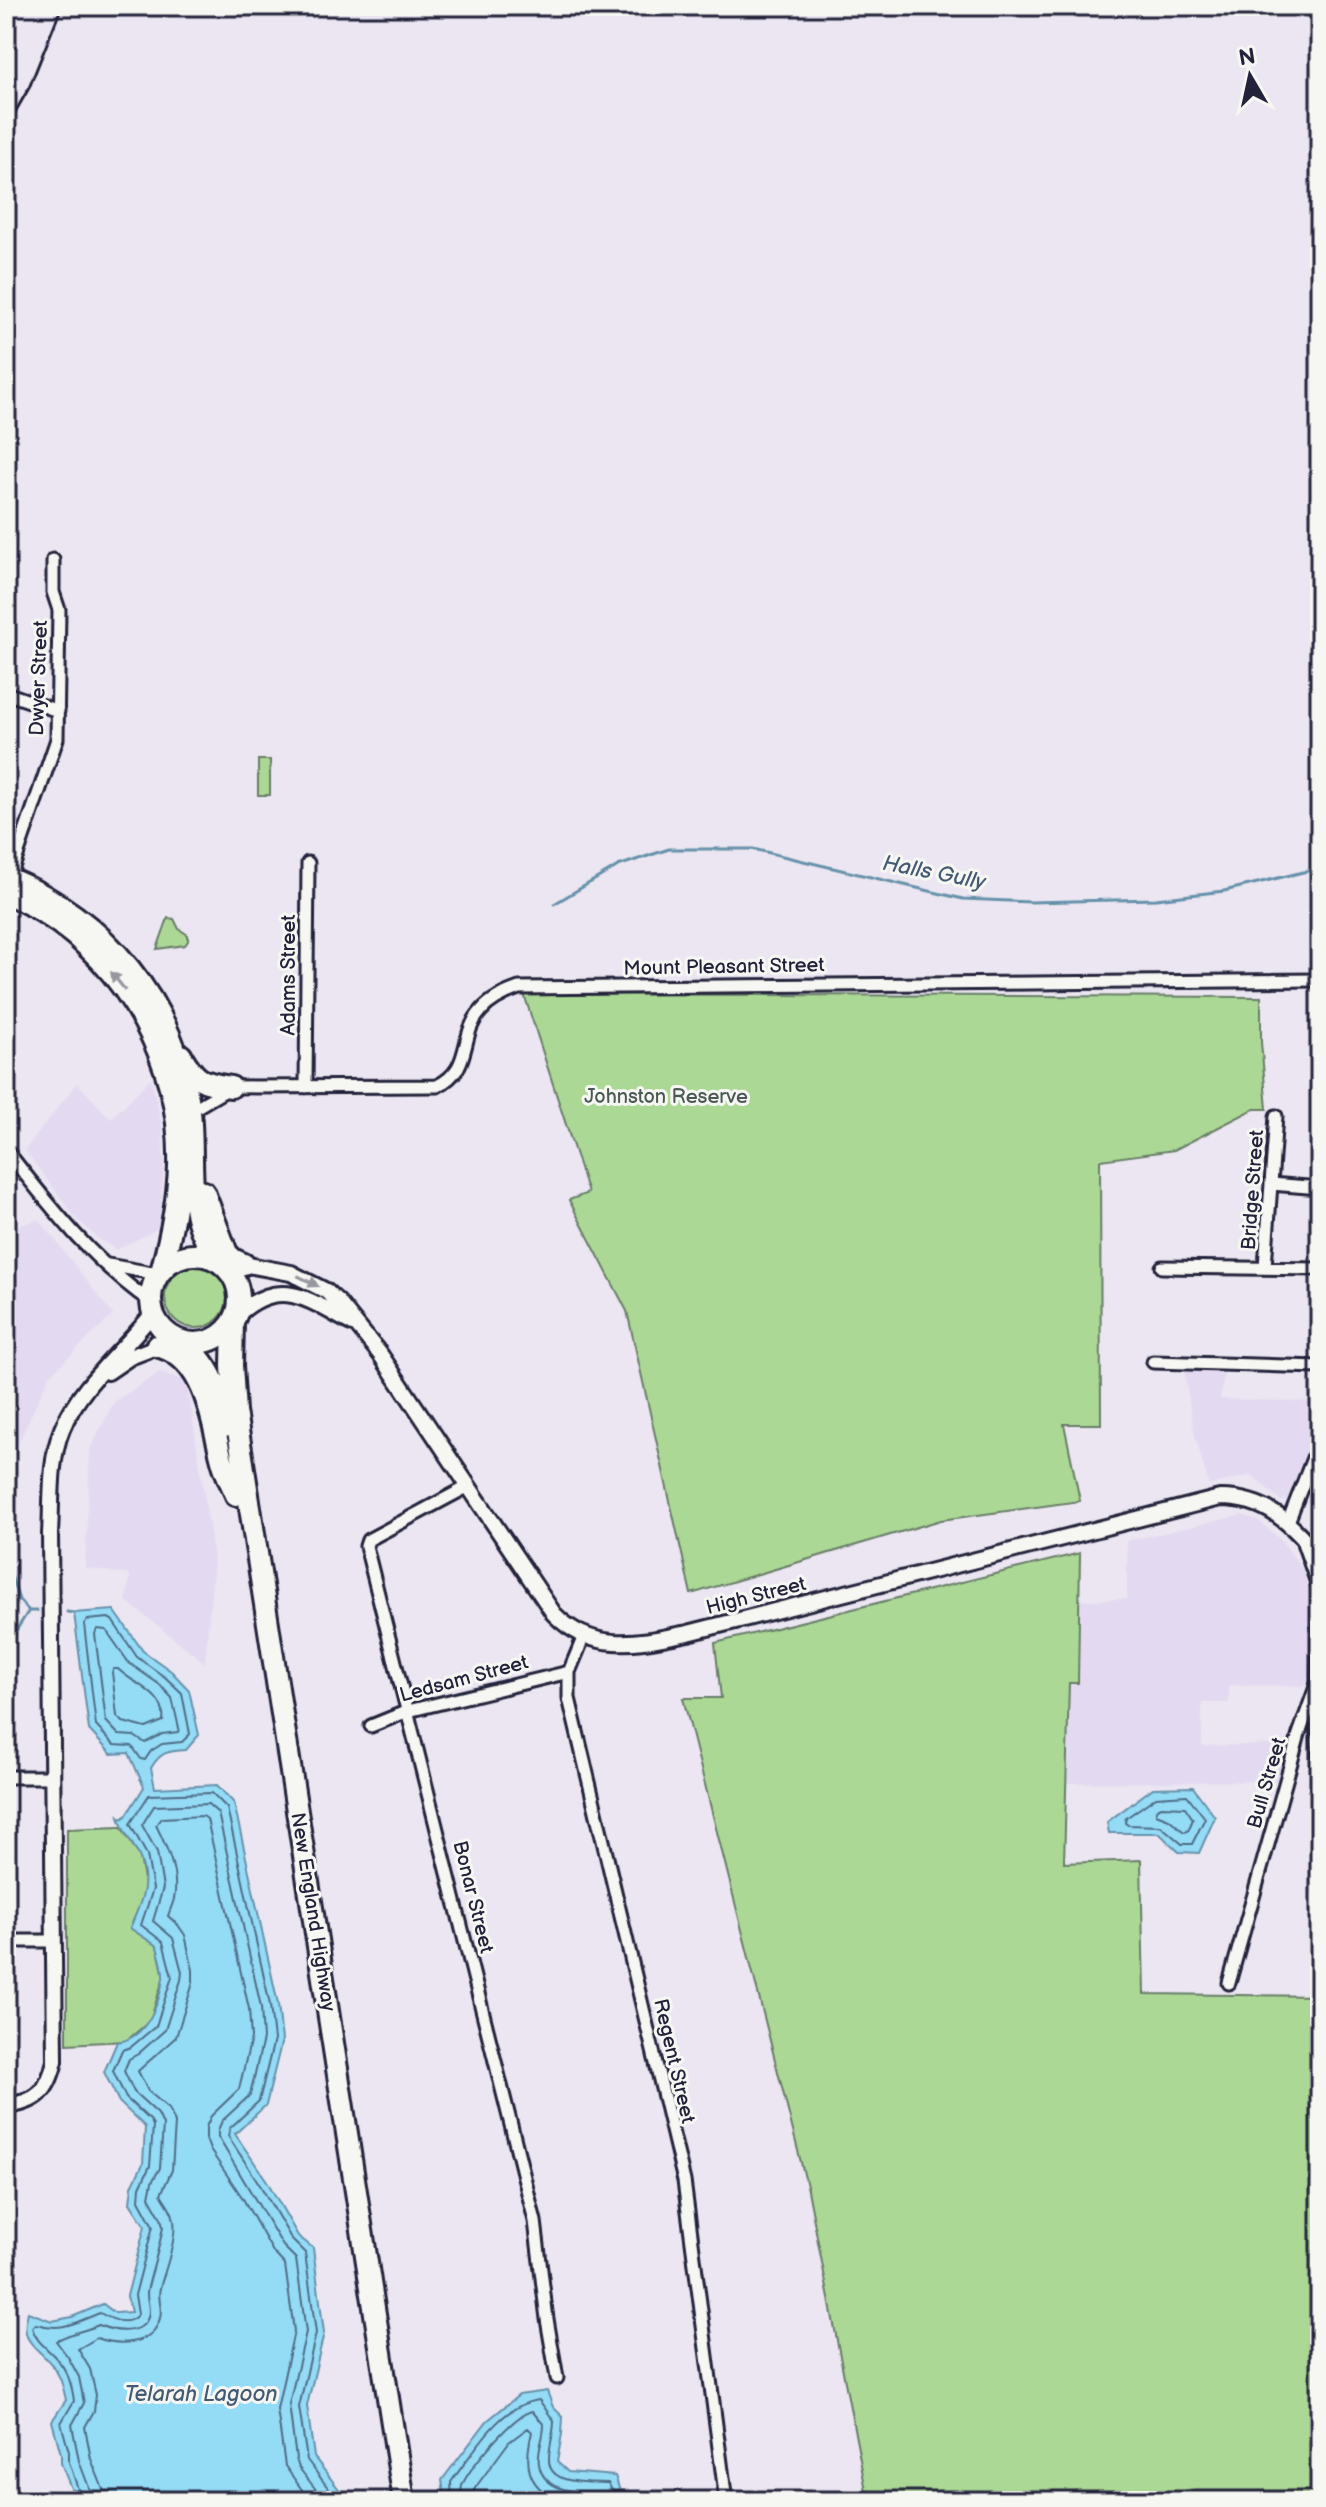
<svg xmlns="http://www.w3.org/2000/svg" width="1326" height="2507" font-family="'Balsamiq Sans',sans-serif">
<rect width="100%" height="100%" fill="#ebe6f1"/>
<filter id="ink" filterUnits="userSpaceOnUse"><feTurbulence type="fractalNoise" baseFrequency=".0125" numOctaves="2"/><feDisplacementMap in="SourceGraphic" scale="16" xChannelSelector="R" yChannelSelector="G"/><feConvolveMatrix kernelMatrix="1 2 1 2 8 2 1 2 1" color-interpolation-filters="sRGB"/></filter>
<g filter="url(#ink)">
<path fill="#e3daf1" d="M 151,1078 L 162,1127 L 164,1164 L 159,1228 L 116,1250 L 96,1237 L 75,1217 L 25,1150 L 77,1083 L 111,1119 Z
M 39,1219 L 113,1315 L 49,1376 L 16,1448 L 6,1448 L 6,1230 Z
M 1183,1365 L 1225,1368 L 1220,1399 L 1320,1402 L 1320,1417 L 1287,1500 L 1281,1501 L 1252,1475 L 1209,1485 L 1195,1436 Z
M 160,1372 L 187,1381 L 214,1560 L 205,1663 L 126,1601 L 130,1575 L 85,1568 L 90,1449 L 114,1402 Z
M 1242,1515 L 1259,1521 L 1281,1540 L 1306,1574 L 1311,1585 L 1311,1670 L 1306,1686 L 1229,1685 L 1229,1703 L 1202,1703 L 1202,1746 L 1289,1744 L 1278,1781 L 1066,1783 L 1069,1683 L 1078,1682 L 1079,1600 L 1127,1599 L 1127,1541 Z
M 1311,1805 L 1320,1805 L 1320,1894 L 1309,1893 Z"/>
<path fill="#acd896" stroke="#677d68" stroke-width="2" d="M 258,760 L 270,760 L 270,795 L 258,795 Z
M 168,918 L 174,919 L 179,929 L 188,935 L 188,941 L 185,945 L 157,949 Z
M 524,994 L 1261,997 L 1261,1042 L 1267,1109 L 1254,1109 L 1174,1150 L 1100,1160 L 1101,1424 L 1064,1424 L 1080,1501 L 941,1520 L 691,1594 L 627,1311 L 569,1200 L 588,1193 Z
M165 1297a31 31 0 1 1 62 0a31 31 0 1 1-62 0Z
M 1080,1553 L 1078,1683 L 1069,1683 L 1064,1863 L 1141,1860 L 1144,1994 L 1320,1996 L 1320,2501 L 868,2501 L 808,2190 L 683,1698 L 721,1698 L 715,1643 Z
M 121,1827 L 140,1857 L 146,1891 L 130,1928 L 157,1946 L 164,1976 L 150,2021 L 126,2041 L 67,2044 L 67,1829 Z"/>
<path fill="#94dbf6" stroke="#6691ab" stroke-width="2" d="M 114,1610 L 143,1651 L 171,1671 L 189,1690 L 199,1735 L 186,1750 C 168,1751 160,1752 151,1768 L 155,1788 L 217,1785 L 234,1803 L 278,2004 L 282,2040 L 266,2105 L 235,2134 L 267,2181 L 298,2236 L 313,2248 L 324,2333 L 307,2406 L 314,2457 L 348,2501 L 76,2501 L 61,2463 L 61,2454 L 52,2421 L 66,2400 C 63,2387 61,2376 52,2365 C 35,2344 19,2343 28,2312 L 52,2321 L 72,2317 L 103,2304 L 115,2313 L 131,2312 L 127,2296 L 145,2226 L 130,2203 L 132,2186 L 143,2164 L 145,2127 L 119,2102 L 104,2072 L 117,2042 C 146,2039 160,2003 163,1978 C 164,1968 159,1956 157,1946 L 130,1928 C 141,1902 151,1884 139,1856 C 132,1841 122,1832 119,1816 L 122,1819 L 126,1816 L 144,1787 L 129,1753 L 111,1754 L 89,1730 L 74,1613 Z
M 1193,1787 L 1215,1817 L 1199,1853 L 1179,1852 L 1159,1833 L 1109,1833 L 1107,1822 L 1153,1788 Z
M 547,2391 L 553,2407 L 563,2417 L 562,2434 L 557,2462 L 568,2472 L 615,2476 L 620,2491 L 629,2492 L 637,2501 L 445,2501 L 442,2480 L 487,2421 L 519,2395 Z"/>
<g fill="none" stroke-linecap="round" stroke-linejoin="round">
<path stroke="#506c86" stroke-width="2" d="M 108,1618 L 112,1620 L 137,1657 L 166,1678 L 182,1693 L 190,1734 L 182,1742 L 162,1744 L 151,1751 L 145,1760 L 141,1759 L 132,1746 L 114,1745 L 96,1726 L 84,1624 L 87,1620 Z
M 97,1629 L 106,1630 L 129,1663 L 160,1685 L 172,1698 L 179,1728 L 178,1732 L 162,1734 L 145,1743 L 134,1736 L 119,1735 L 106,1721 L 95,1634 Z
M 114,1669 L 118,1669 C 134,1685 167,1694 163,1721 L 146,1728 L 123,1722 L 117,1716 L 112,1672 Z
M 1187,1795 L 1205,1818 L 1192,1844 L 1182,1844 L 1161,1826 L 1128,1825 L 1125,1823 L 1126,1818 L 1156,1797 Z
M 1161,1806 L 1185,1807 L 1193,1819 L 1188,1831 L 1184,1832 L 1169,1819 L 1156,1814 L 1156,1810 Z
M 82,2501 L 69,2462 L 69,2452 L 61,2423 L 74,2401 C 72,2385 68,2371 56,2358 C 47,2348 35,2341 32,2327 L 36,2324 C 64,2332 75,2322 100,2313 C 112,2320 129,2327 138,2314 L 135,2295 L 153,2226 L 139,2200 L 140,2187 L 150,2166 L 153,2126 L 151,2121 L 126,2098 L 113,2071 L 122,2050 L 131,2047 L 156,2026 L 172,1977 L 163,1942 L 141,1925 L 153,1889 L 147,1855 L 130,1824 L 149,1795 L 212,1793 L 227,1808 L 270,2005 L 274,2040 L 259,2101 L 230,2128 L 228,2136 L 260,2185 L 292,2240 L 305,2253 L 316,2333 L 299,2407 L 307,2460 L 338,2501
M 92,2501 L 91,2493 L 79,2461 L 72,2425 L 84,2403 L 79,2377 L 68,2357 L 56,2341 C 64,2335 87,2330 99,2325 C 114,2332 148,2337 149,2311 C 149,2302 145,2296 148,2287 C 153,2267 160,2246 163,2226 L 161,2218 L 149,2197 L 152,2182 L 160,2168 L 163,2125 L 158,2114 L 134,2092 L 124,2071 L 129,2059 L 138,2054 L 165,2030 L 181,1980 L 182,1972 L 173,1938 L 153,1921 L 163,1888 L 157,1852 L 142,1825 L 154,1806 L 208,1804 L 218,1813 L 261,2007 L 263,2039 L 250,2095 L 222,2121 L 218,2130 L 218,2137 L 283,2246 L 296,2259 L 306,2332 L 289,2404 L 296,2459 L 299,2468 L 325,2501
M 105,2501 L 103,2489 L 91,2459 L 85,2427 L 94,2411 L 96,2395 L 90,2369 L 78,2349 L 97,2338 C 119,2346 153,2346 160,2318 C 163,2308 157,2299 160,2288 C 165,2270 179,2234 173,2216 C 171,2208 165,2201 161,2194 L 172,2170 L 175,2123 L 169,2109 L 148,2091 L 138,2071 L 176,2037 L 193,1983 L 193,1970 L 185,1935 L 178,1925 L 168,1916 C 170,1909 175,1901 175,1892 C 177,1868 166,1846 156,1825 L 161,1818 L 203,1816 L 207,1819 L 249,2009 L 251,2038 L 239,2089 L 211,2116 L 206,2127 L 206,2139 L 210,2150 L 242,2197 L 273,2252 L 285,2265 L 294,2331 L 277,2409 L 285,2466 L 310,2501
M 452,2501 L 451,2482 C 474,2452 499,2405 539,2400 L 554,2421 C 554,2434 549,2446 549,2459 C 548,2486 591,2482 608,2483 L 615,2496 L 626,2501
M 462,2501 C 462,2495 460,2488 463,2483 C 473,2464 513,2415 532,2411 L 544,2425 C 544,2438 537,2451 539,2464 C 543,2492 579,2493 600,2493 L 606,2501
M 474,2501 L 475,2488 L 509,2442 L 528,2428 L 532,2432 C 524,2464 526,2486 559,2501"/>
<path stroke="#6691ab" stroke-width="3" d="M 554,904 L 618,866 L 669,849 L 753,849 L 963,899 L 1031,902 L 1156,899 L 1224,891 L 1320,868
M 6,1560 L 19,1600 L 29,1611 L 37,1611
M 67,1612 L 74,1613
M 6,1646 L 28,1612"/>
<defs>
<path id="street" d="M 6,693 L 58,711
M 8,882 L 57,739 L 59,610 L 53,592 L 53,560
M 306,1087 L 308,863
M 190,1111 L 231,1087 L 437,1086 C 474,1068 458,1036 481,1011 C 491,999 505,993 519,988 L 1320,980
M 6,1150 C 49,1205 93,1262 151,1302
M 1271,1184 L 1320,1188
M 108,1265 L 158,1274
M 1265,1266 L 1276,1116
M 1162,1267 L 1320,1269
M 1153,1362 L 1320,1367
M 469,1486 L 368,1540 L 366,1546 L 535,2221 L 547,2319 L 557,2378
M 1288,1522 L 1320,1440
M 584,1636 L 569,1672 L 569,1698 L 684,2181 L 726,2501
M 1309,1706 L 1317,1714 L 1320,1787
M 371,1726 L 408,1711 L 569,1672
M 6,1777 L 53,1777
M 6,1941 L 54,1941
M 1229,1983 L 1299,1734 L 1318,1681 L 1320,1590"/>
<path id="secondary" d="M 237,1263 L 291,1273 L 326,1291 L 338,1302 L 380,1354 L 554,1614 C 593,1654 638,1643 688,1633 L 1220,1498 C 1268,1498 1290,1523 1320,1557
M 237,1315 C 281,1275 308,1300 353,1324
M 108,1372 L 130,1357 L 164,1344
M 1305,1544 L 1320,1587
M 6,2106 C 38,2102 48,2091 55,2061 L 50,1534 C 52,1500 49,1461 62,1429 C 81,1383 123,1352 153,1313"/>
<path id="highway" d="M 6,877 C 106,919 175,1002 190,1111 C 194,1147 189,1186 198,1221 C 202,1235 209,1248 216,1260
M 6,893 C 19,899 32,905 44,913 C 128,967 182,1065 179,1166 C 178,1200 171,1234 162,1268
M 181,1055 C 197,1082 201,1082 231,1087
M 204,1192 L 227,1253 L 233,1259 L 244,1264
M151 1299a44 44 0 1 1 88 0a44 44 0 1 1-88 0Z
M 233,1322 L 232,1366 L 235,1411 L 404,2501
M 185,1342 C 215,1372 218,1387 224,1427
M 156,1346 C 205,1356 211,1420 222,1460 C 225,1472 231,1484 236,1495"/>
</defs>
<use href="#street" stroke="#22223b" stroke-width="17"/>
<use href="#secondary" stroke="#22223b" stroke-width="20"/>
<use href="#highway" stroke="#22223b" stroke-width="26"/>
<use href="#street" stroke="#f6f6f2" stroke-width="11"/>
<use href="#secondary" stroke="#f6f6f2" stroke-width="14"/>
<use href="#highway" stroke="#f6f6f2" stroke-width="20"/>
<path stroke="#22223b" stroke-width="3" d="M 6,128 L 29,88 L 62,6"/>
</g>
<defs><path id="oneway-solid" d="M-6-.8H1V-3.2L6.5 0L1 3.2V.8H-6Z" transform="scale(2)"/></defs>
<g fill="#9797a0">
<use href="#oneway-solid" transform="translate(118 981) rotate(-128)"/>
<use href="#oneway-solid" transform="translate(308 1281) rotate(27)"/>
</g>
</g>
<g text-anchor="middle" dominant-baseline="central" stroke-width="6" stroke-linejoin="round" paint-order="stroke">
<g font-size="20" fill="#22223b" stroke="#f6f6f2">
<text transform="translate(39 678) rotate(-88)">Dwyer Street</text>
<text transform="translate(724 967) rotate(-1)">Mount Pleasant Street</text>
<text transform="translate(289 975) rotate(-90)">Adams Street</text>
<text transform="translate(1253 1190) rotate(-86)">Bridge Street</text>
<text transform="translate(756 1596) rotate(-14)">High Street</text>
<text transform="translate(464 1679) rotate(-15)">Ledsam Street</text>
<text transform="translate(1267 1783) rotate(-74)">Bull Street</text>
<text transform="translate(473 1897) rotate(76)">Bonar Street</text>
<text transform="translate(313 1912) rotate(81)">New England Highway</text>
<text transform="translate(674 2061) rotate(77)">Regent Street</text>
</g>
<g font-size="20" fill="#4b5956" stroke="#f6f6f2">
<text x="666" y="1097">Johnston Reserve</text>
</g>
<g font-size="22" font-style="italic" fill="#445a73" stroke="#f6f6f2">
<text transform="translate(934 873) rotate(11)">Halls Gully</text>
<text x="201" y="2394">Telarah Lagoon</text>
</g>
</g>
<rect width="1326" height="2507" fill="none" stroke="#f6f6f2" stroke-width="32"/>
<rect x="16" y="16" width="1294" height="2475" fill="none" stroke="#22223b" stroke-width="3" filter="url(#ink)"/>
<g transform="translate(1250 76) rotate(351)" stroke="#f6f6f2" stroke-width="6" paint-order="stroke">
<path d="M0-6L14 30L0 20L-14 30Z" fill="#22223b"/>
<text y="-12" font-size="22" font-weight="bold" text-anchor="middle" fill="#22223b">N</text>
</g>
</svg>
